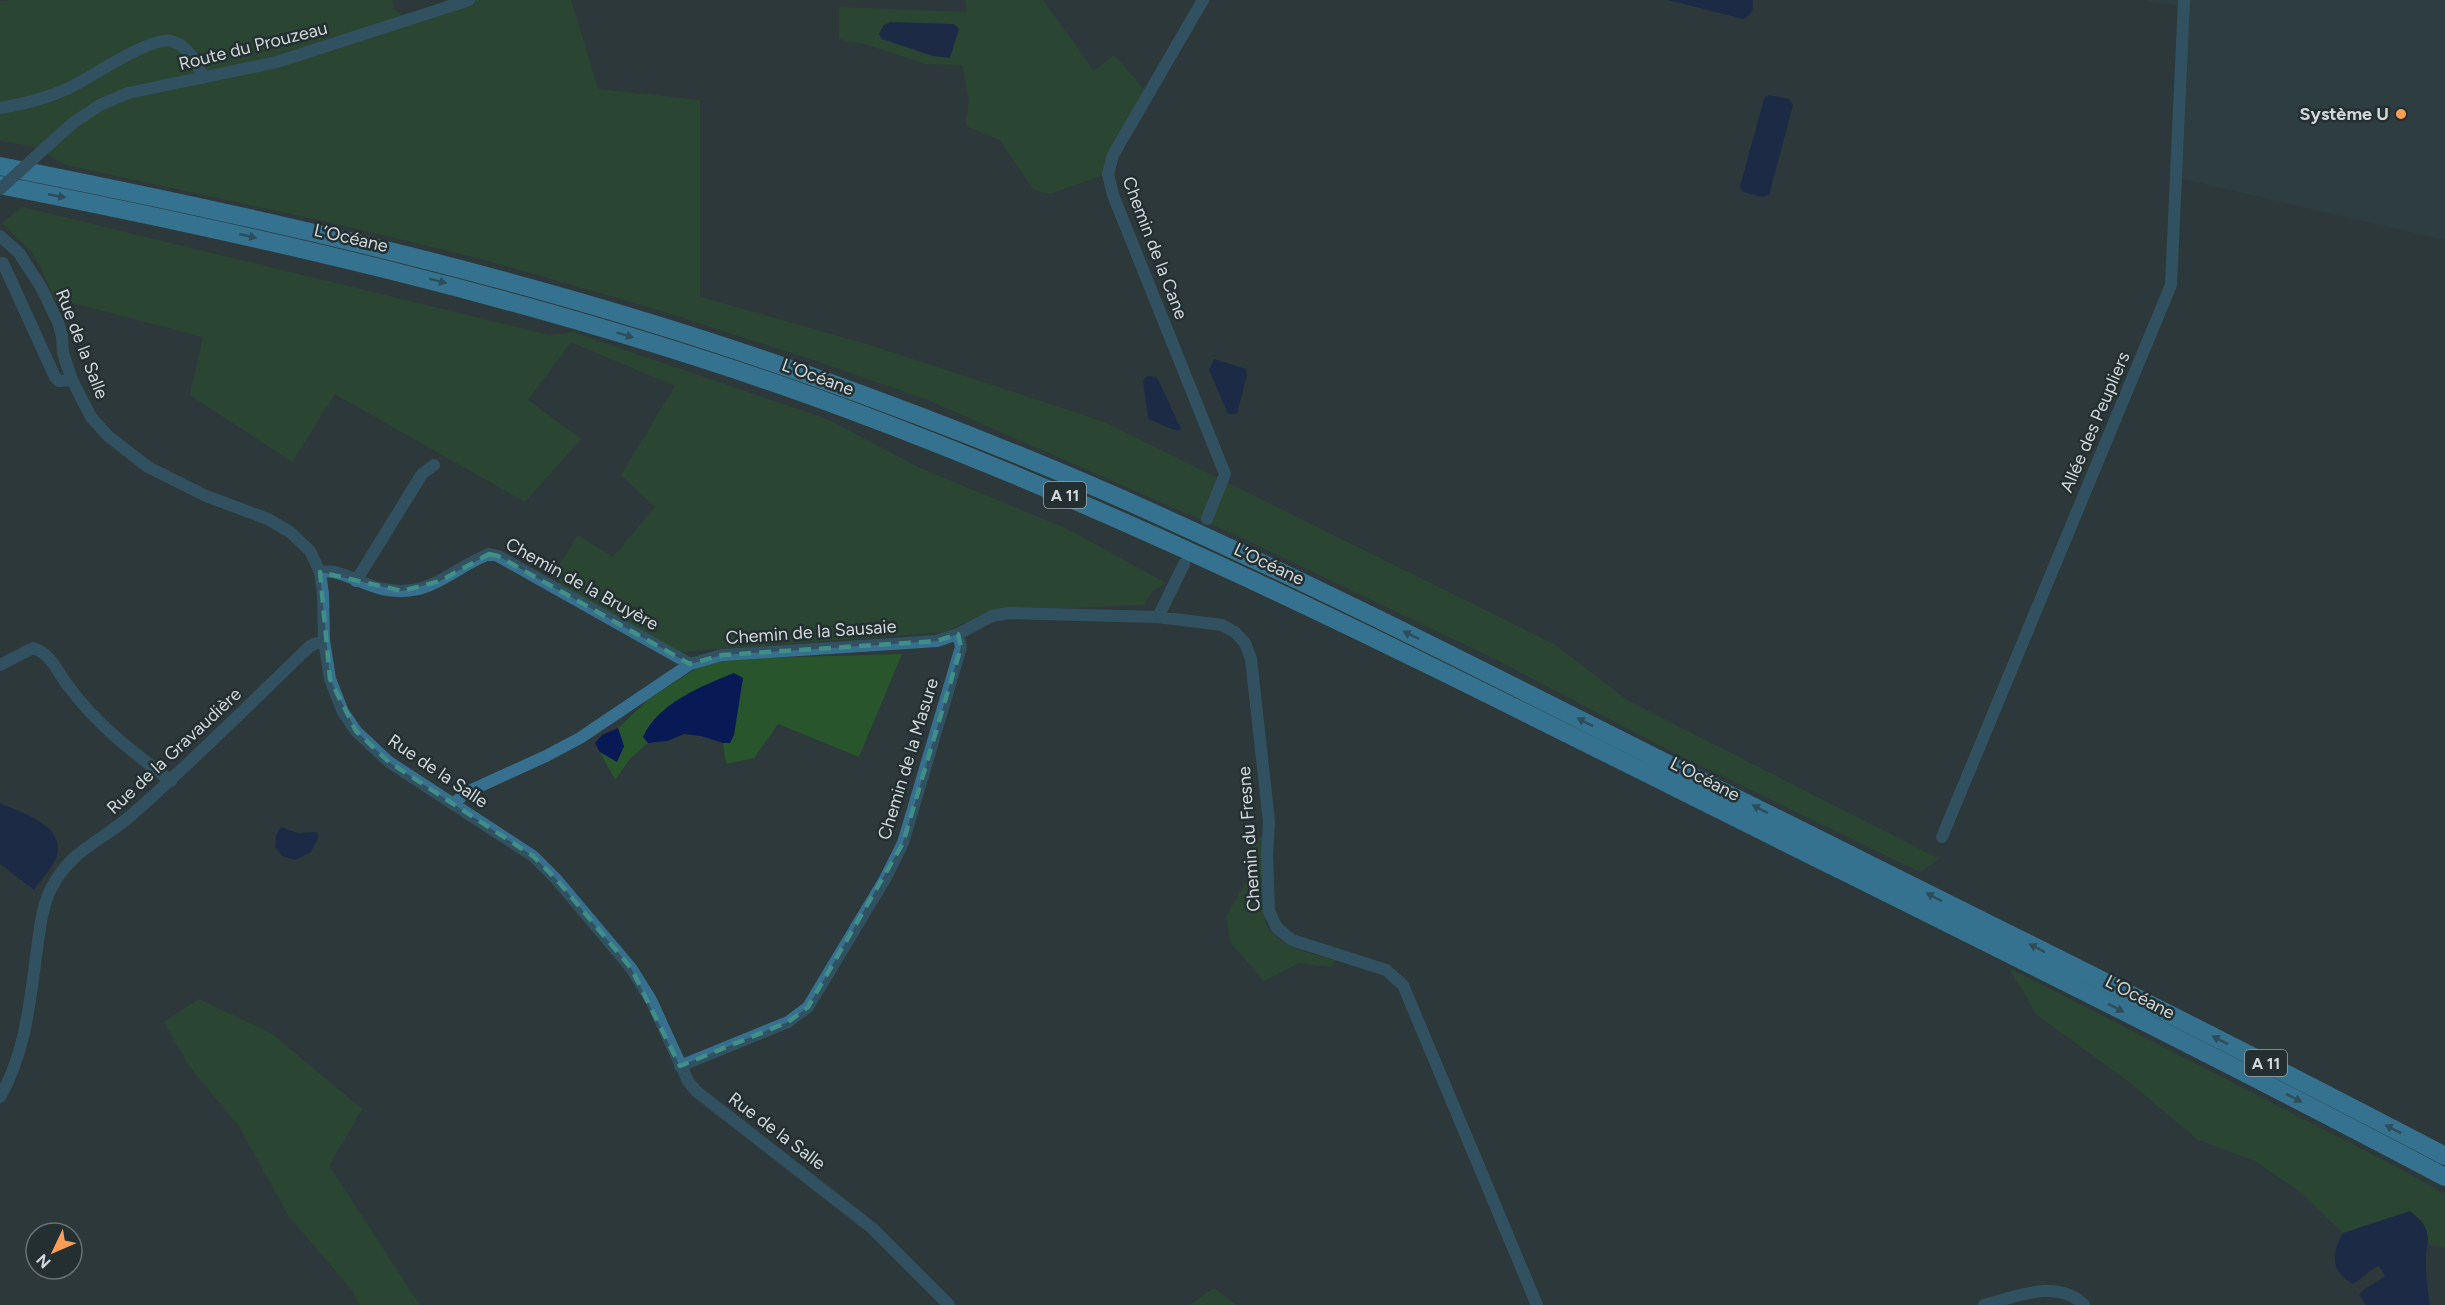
<svg xmlns="http://www.w3.org/2000/svg" width="2445" height="1305" font-family="Figtree,sans-serif">
<rect width="100%" height="100%" fill="#2d393b"/>
<path fill="#2f4446" d="M 2145,0 L 2445,0 L 2445,240 L 2179,178 L 2186,7 Z"/>
<path fill="#28552c" d="M 10,0 L 392,0 L 393,8 L 403,16 L 449,0 L 571,0 L 598,89 L 700,100 L 700,297 L 866,344 L 1102,421 L 1554,644 L 1627,700 L 1939,859 L 1920,872 L 1665,748 L 1497,660 L 1236,535 L 928,400 L 808,358 L 649,307 L 478,258 L 324,221 L 67,165 L 32,146 L 0,141 L 0,2 Z
M 965,0 L 1043,0 L 1094,71 L 1114,55 L 1152,98 L 1120,151 L 1101,176 L 1050,194 L 1034,190 L 1000,140 L 966,126 L 969,98 L 962,65 L 926,64 L 868,45 L 839,39 L 839,7 L 967,12 Z
M 22,207 L 549,335 L 573,332 L 829,420 L 920,468 L 1067,529 L 1166,583 L 1152,591 L 1144,605 L 989,611 L 945,632 L 679,652 L 560,585 L 556,570 L 578,535 L 613,557 L 655,507 L 621,475 L 675,386 L 571,342 L 528,400 L 581,439 L 525,502 L 335,394 L 292,462 L 190,395 L 203,337 L 62,300 L 56,302 L 41,268 L 31,251 L 2,223 Z
M 902,654 L 859,757 L 778,724 L 754,758 L 726,764 L 723,743 L 730,743 L 743,678 L 643,736 L 648,743 L 630,759 L 615,780 L 600,752 L 617,761 L 624,746 L 618,728 L 649,699 L 700,666 L 732,659 Z
M 1264,833 C 1264,851 1259,917 1269,929 C 1285,949 1311,954 1335,960 L 1330,967 L 1299,963 L 1264,981 L 1231,943 L 1226,917 L 1247,880 L 1253,837 L 1258,839 Z
M 2009,968 L 2385,1161 L 2445,1194 L 2445,1248 L 2429,1245 L 2424,1223 L 2410,1211 L 2343,1233 L 2299,1191 L 2254,1160 L 2198,1140 L 2128,1081 L 2037,1015 Z
M 199,999 L 272,1034 L 362,1109 L 329,1166 L 420,1305 L 359,1305 L 352,1290 L 288,1215 L 240,1128 L 187,1063 L 164,1022 Z
M 1214,1288 L 1236,1305 L 1190,1305 Z"/>
<path fill="#071a56" d="M 1668,0 L 1753,0 C 1754,10 1752,14 1743,19 Z
M 890,22 L 954,24 L 959,29 L 950,58 L 933,56 L 882,39 L 879,34 L 883,26 Z
M 1769,95 L 1789,99 L 1793,105 L 1769,195 L 1762,197 L 1743,192 L 1740,186 L 1764,99 Z
M 1214,359 L 1246,369 L 1247,375 L 1237,414 L 1228,414 L 1209,370 Z
M 1147,376 L 1156,377 L 1159,381 L 1181,429 L 1177,431 L 1148,419 L 1143,381 Z
M 734,673 L 743,678 L 734,735 L 730,743 L 723,743 L 701,736 L 684,734 L 667,741 L 648,743 L 643,737 C 658,703 702,686 734,673 Z
M 618,728 L 624,746 L 617,762 L 600,752 L 595,743 L 602,735 Z
M 0,803 C 19,812 60,823 58,850 C 57,864 41,879 34,890 L 0,864 Z
M 281,827 L 298,833 L 316,832 L 319,836 L 311,852 L 295,860 L 282,856 L 275,847 L 276,835 Z
M 2410,1211 C 2437,1233 2425,1238 2426,1266 C 2426,1279 2428,1292 2430,1305 L 2366,1305 L 2359,1295 C 2366,1286 2376,1283 2385,1276 L 2379,1266 C 2369,1269 2363,1279 2353,1284 C 2330,1271 2331,1253 2343,1233 Z"/>
<g fill="none" stroke-linecap="round" stroke-linejoin="round">
<path stroke="#37708f" stroke-width="12" d="M 1203,0 L 1113,155 L 1108,174 L 1113,195 L 1225,474 L 1207,519
M 0,108 C 24,104 45,99 67,89 C 89,79 150,36 171,41 C 189,46 197,63 203,78
M 55,139 L 73,123 L 100,105 L 128,93 L 277,62 L 469,0
M 0,236 L 19,253 L 41,287 L 58,322 L 62,336 L 63,353 L 72,380 L 91,417 L 108,436 L 148,467 L 206,496 L 268,519 L 290,532 L 310,551 L 320,572 L 323,594 L 324,640 L 330,679 L 343,712 L 356,731 L 389,762 L 533,856 L 557,880 L 631,968 L 651,1000 L 688,1081 L 696,1091 L 872,1228 L 949,1305
M 3,263 L 55,377 L 59,381 L 72,380
M 320,572 C 324,572 329,571 334,572 C 349,575 365,585 382,589 C 431,599 450,569 489,554 L 498,556 L 690,664
M 356,581 L 422,474 L 434,465
M 1158,617 L 1184,564
M 0,665 L 33,648 C 52,654 57,672 69,687 C 97,725 134,753 171,781
M 454,804 L 465,793 L 546,756 L 580,738 L 690,664 L 722,655 L 937,641 L 958,634
M 1942,837 L 2171,285 L 2184,0
M 680,1066 L 788,1022 L 808,1007 L 885,879 L 903,843 L 961,647 L 958,634 L 992,616 L 1009,613 L 1158,617 L 1222,625 L 1236,633 L 1245,643 L 1251,659 L 1269,822 L 1267,854 L 1269,911 L 1277,928 L 1292,940 L 1386,970 L 1403,985 L 1537,1305
M 0,1097 C 26,1052 30,1000 37,949 C 40,928 42,905 52,887 C 72,848 105,840 135,812 C 195,759 252,702 310,646 L 324,640
M 1984,1305 C 2015,1297 2058,1278 2084,1305"/>
<path stroke="#3eb9f6" stroke-width="18" d="M 0,166 C 275,220 547,282 811,376 C 937,421 1061,470 1182,526 C 1351,603 1517,688 1684,772 C 1938,899 2194,1024 2445,1156
M 0,185 C 266,237 530,298 786,387 C 1093,495 1382,641 1672,786 C 1930,915 2190,1042 2445,1177"/>
<path stroke="#37708f" stroke-width="12" d="M 0,189 L 55,139"/>
</g>
<defs><path id="oneway-solid" d="M-6-.8H1V-3.2L6.5 0L1 3.2V.8H-6Z" transform="scale(1.5)"/></defs>
<g fill="#2e6680">
<use href="#oneway-solid" transform="translate(57 196) rotate(11)"/>
<use href="#oneway-solid" transform="translate(248 236) rotate(13)"/>
<use href="#oneway-solid" transform="translate(438 281) rotate(15)"/>
<use href="#oneway-solid" transform="translate(625 335) rotate(17)"/>
<use href="#oneway-solid" transform="translate(1411 635) rotate(-154)"/>
<use href="#oneway-solid" transform="translate(1585 722) rotate(-153)"/>
<use href="#oneway-solid" transform="translate(1760 809) rotate(-153)"/>
<use href="#oneway-solid" transform="translate(1934 897) rotate(-153)"/>
<use href="#oneway-solid" transform="translate(2037 948) rotate(-153)"/>
<use href="#oneway-solid" transform="translate(2116 1008) rotate(27)"/>
<use href="#oneway-solid" transform="translate(2220 1040) rotate(-153)"/>
<use href="#oneway-solid" transform="translate(2294 1098) rotate(27)"/>
<use href="#oneway-solid" transform="translate(2393 1129) rotate(-153)"/>
</g>
<path d="M0 0H2445V1305H0ZM 489,554 L 498,556 L 690,664 L 722,655 L 937,641 L 958,634 L 961,647 L 903,843 L 808,1007 L 788,1022 L 680,1066 L 631,968 L 557,880 L 533,856 L 389,762 L 356,731 L 330,679 L 320,572 L 402,591 L 440,581 Z" fill="#2d393b" fill-opacity=".55" fill-rule="evenodd"/>
<path fill="none" stroke="#3f8e88" stroke-width="4.5" stroke-dasharray="12 8" stroke-linejoin="round" d="M 489,554 L 498,556 L 690,664 L 722,655 L 937,641 L 958,634 L 961,647 L 903,843 L 808,1007 L 788,1022 L 680,1066 L 631,968 L 557,880 L 533,856 L 389,762 L 356,731 L 330,679 L 320,572 L 402,591 L 440,581 Z"/>
<circle fill="#fc9d54" stroke="#232f31" stroke-width="2" cx="2401" cy="114" r="6"/>
<g text-anchor="middle" dominant-baseline="central" stroke-width="5" stroke-linejoin="round" paint-order="stroke">
<g fill="#232f31" stroke="#9ca5a6" stroke-width="1.5">
<rect x="1044" y="482" width="42" height="26" rx="4.5"/>
<rect x="2245" y="1050" width="42" height="26" rx="4.5"/>
</g>
<g font-size="16" font-weight="bold" fill="#d0d7d8">
<text x="1065" y="495">A 11</text>
<text x="2266" y="1063">A 11</text>
</g>
<g font-size="18" fill="#d0d7d8" stroke="#232f31">
<text transform="translate(253 46) rotate(-14)">Route du Prouzeau</text>
<text transform="translate(351 238) rotate(13)">L’Océane</text>
<text transform="translate(1155 248) rotate(69)">Chemin de la Cane</text>
<text transform="translate(82 344) rotate(69)">Rue de la Salle</text>
<text transform="translate(818 377) rotate(20)">L’Océane</text>
<text transform="translate(2095 422) rotate(-67)">Allée des Peupliers</text>
<text transform="translate(1269 564) rotate(25)">L’Océane</text>
<text transform="translate(582 584) rotate(29)">Chemin de la Bruyère</text>
<text transform="translate(811 632) rotate(-4)">Chemin de la Sausaie</text>
<text transform="translate(174 751) rotate(-43)">Rue de la Gravaudière</text>
<text transform="translate(908 759) rotate(-73)">Chemin de la Masure</text>
<text transform="translate(438 771) rotate(34)">Rue de la Salle</text>
<text transform="translate(1705 779) rotate(27)">L’Océane</text>
<text transform="translate(1249 839) rotate(-94)">Chemin du Fresne</text>
<text transform="translate(2140 997) rotate(27)">L’Océane</text>
<text transform="translate(777 1131) rotate(37)">Rue de la Salle</text>
</g>
<g font-size="18" font-weight="bold" fill="#d0d7d8" stroke="#232f31" text-anchor="end">
<text x="2389" y="114">Système U</text>
</g>
</g>
<g transform="translate(54 1251) rotate(226)"><circle r="28" fill="#232f31" stroke="#687274" stroke-width="1.5"/>
<path d="M0-4.5L10 22L0 15L-10 22Z" fill="#fc9d54"/>
<text y="-9" font-size="16" font-weight="bold" text-anchor="middle" fill="#d0d7d8">N</text>
</g>
</svg>
